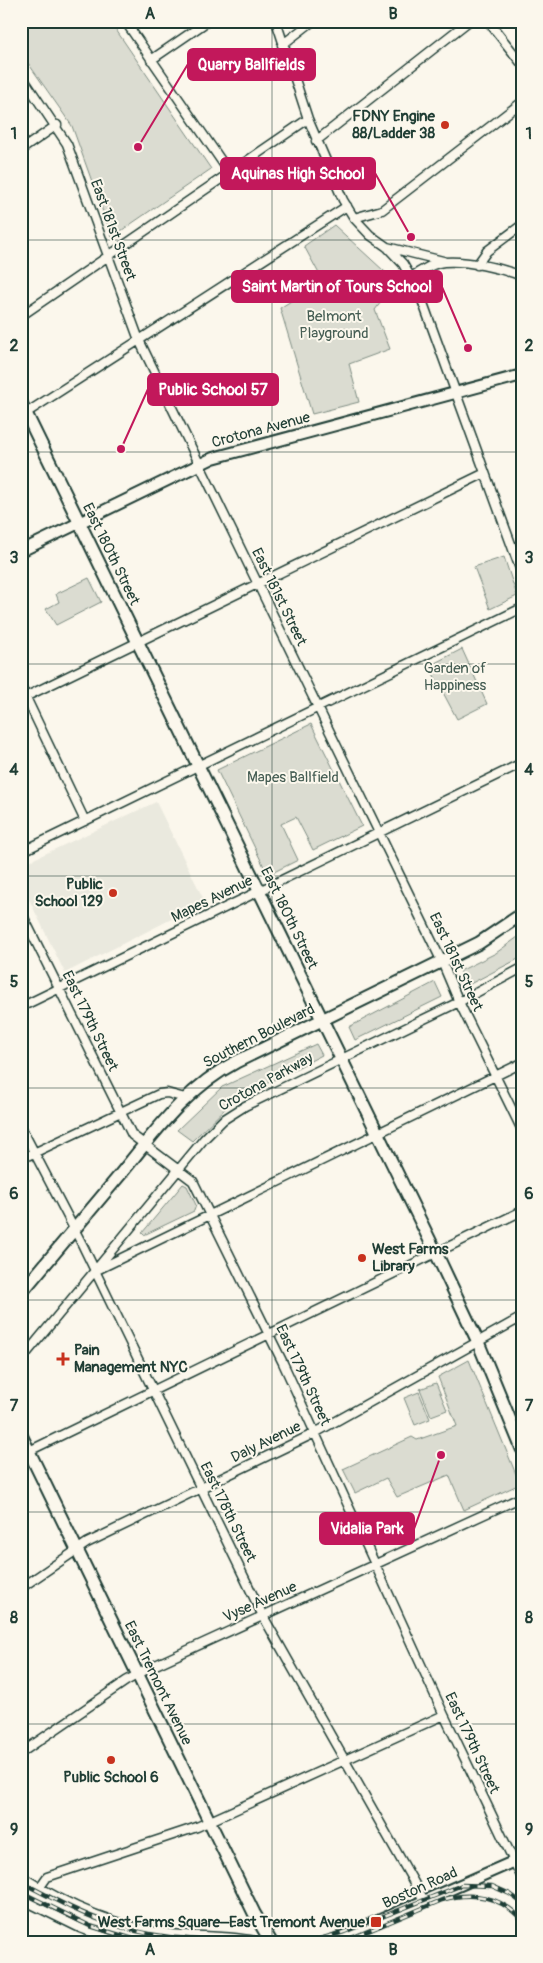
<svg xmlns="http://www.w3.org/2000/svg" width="543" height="1963" font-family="Pangolin,sans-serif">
<rect width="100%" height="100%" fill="#fbf7ec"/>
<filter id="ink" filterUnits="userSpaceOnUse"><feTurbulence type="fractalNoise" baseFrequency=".02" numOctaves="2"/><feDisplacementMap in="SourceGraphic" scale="10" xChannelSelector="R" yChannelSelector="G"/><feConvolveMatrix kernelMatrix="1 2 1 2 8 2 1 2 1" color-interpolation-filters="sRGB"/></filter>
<g filter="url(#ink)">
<path fill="#eae9de" d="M 156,802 L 205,902 L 65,973 L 21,883 L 21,865 Z"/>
<path fill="#dbdcd1" stroke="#7d8c82" d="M 21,21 L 110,21 L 211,169 L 112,237 L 72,126 L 21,53 Z
M 334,225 L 396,282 L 375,310 L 390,349 L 349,364 L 359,402 L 312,414 L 280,308 L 323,281 L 304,246 Z
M 504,557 L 517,596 L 490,609 L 474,567 Z
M 89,578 L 101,602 L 56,625 L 46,609 L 59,602 L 56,594 Z
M 462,649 L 487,704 L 457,719 L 429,666 Z
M 311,724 L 362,826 L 313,850 L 296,817 L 281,824 L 298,860 L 268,875 L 217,770 Z
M 522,934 L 522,957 L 468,985 L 460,971 L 496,953 Z
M 435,982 L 442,997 L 355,1040 L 349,1027 Z
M 316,1044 L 322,1055 L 233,1101 L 192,1141 L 177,1130 L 222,1087 Z
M 183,1184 L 187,1186 L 196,1205 L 194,1211 L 144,1235 L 142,1233 Z
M 469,1360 L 520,1484 L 464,1510 L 449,1475 L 397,1497 L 386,1478 L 355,1493 L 343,1469 L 412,1437 L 417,1440 L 457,1426 L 438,1377 Z
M 436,1383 L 447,1410 L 431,1416 L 420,1389 Z
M 419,1392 L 430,1419 L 415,1425 L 404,1398 Z"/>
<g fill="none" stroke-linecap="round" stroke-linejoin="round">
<defs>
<path id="minor" d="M 125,21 L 229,172
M 276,21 L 308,119 L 343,200 L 354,218 L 370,235 L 387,247 L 403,264 L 419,292 L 522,574
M 488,21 L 522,64
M 282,45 L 313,21
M 151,60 L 208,21
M 21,75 L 67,144 L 139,340 L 442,962 L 459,1002 L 522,1130
M 316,141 L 469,21
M 21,150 L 57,125
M 354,218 L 382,210 L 522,102
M 387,247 L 443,261
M 477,265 L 487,251 L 522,225
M 411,277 C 421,271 432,263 444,262 C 467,260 500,268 522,276
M 21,316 L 308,119
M 23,415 L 347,206
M 21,687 L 85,821
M 21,699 L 485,473
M 21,852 L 522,608
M 21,912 L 132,1135 L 193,1181 L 283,1363 L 444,1715 L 522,1878
M 21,1007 L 522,763
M 21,1127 L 83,1246 L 263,1616 L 425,1902
M 21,1159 L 159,1094 L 167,1093 L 185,1098
M 99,1269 L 522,1063
M 21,1360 L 204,1139 L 223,1120 L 245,1106 L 459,1002 L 522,968
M 29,1451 L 522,1211
M 21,1588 L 87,1543 L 315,1433 L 522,1317
M 21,1753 L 126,1681 L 149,1668 L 522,1497
M 21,1876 C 66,1905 118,1927 171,1934 C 200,1937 231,1935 260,1942
M 35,1894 L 47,1877 L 197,1827 L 444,1715
M 21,1899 L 80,1928 L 118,1942"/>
<path id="tertiary" d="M 21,551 L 213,458 L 522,375
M 330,1942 L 522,1858"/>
<path id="secondary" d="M 21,403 L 436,1253 L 478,1342 L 522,1449
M 21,1293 C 54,1254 86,1215 119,1176 C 154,1133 186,1088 236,1062 L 479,943 L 522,914
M 21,1435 L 254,1913 L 271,1942
M 21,1887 C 68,1911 113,1934 166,1942"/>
</defs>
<use href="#minor" stroke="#1f3d34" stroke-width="11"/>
<use href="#tertiary" stroke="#1f3d34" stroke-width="14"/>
<use href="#secondary" stroke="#1f3d34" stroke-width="15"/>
<use href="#minor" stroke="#fbf7ec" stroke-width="8"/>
<use href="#tertiary" stroke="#fbf7ec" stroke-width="10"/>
<use href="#secondary" stroke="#fbf7ec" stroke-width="11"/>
<defs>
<path id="rail" d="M 21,1882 C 50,1897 78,1913 109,1923 C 145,1936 182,1939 220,1942
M 21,1892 L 90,1926 L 143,1942
M 310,1942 L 344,1932 L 462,1885 L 492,1886 L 510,1894 L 522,1903
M 342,1942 L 442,1900 C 472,1891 501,1896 522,1920"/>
</defs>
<use href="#rail" stroke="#1f3d34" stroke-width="4.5"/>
<use href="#rail" stroke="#fbf7ec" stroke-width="2.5" stroke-dasharray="8" stroke-linecap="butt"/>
</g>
</g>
<path fill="none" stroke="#1f3d34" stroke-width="1" stroke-opacity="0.55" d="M 272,21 L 272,1942M 21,240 L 522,240M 21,452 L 522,452M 21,664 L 522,664M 21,876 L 522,876M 21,1088 L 522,1088M 21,1300 L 522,1300M 21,1512 L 522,1512M 21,1724 L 522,1724"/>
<g fill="#c8321e" stroke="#fbf7ec" stroke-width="2">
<circle cx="445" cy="125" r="5"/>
<circle cx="113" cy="893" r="5"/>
<circle cx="362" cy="1258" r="5"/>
<path d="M60.5 1351.5h5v5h5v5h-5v5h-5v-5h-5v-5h5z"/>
<circle cx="111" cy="1760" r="5"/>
<rect x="370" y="1916" width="12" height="12" rx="2.5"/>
</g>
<g text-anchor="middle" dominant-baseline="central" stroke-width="4" stroke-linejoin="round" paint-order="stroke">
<g font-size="15" font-weight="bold" fill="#1f3d34" stroke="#fbf7ec" text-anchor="end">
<text x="435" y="116">FDNY Engine<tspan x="435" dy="17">88/Ladder 38</tspan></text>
<text x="103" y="884">Public<tspan x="103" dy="17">School 129</tspan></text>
<text x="372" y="1249" text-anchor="start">West Farms<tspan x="372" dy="17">Library</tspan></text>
<text x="74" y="1350" text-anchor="start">Pain<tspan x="74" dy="17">Management NYC</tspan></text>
<text x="111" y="1777" text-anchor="middle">Public School 6</text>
<text x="365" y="1922">West Farms Square–East Tremont Avenue</text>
</g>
<g font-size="15" fill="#1f3d34" stroke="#fbf7ec">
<text transform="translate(113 230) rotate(70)">East 181st Street</text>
<text transform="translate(261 430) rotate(-15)">Crotona Avenue</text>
<text transform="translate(111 554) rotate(64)">East 180th Street</text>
<text transform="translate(279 597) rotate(64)">East 181st Street</text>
<text transform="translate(212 899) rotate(-26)">Mapes Avenue</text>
<text transform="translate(289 918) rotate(64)">East 180th Street</text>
<text transform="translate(456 962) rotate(65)">East 181st Street</text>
<text transform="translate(90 1021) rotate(64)">East 179th Street</text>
<text transform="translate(259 1036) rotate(-27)">Southern Boulevard</text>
<text transform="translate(266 1082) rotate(-29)">Crotona Parkway</text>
<text transform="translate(303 1375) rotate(65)">East 179th Street</text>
<text transform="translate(266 1442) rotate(-26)">Daly Avenue</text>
<text transform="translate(228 1512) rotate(64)">East 178th Street</text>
<text transform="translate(260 1602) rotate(-24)">Vyse Avenue</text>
<text transform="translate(158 1683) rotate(64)">East Tremont Avenue</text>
<text transform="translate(472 1743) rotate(65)">East 179th Street</text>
<text transform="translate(420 1888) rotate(-24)">Boston Road</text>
</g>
<g font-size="15" fill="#455d53" stroke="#fbf7ec">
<text x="334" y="316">Belmont<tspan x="334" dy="17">Playground</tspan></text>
<text x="455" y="668">Garden of<tspan x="455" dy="17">Happiness</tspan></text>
<text x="293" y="777">Mapes Ballfield</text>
</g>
</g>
<path fill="none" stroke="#c2185b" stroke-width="2" d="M138 147L188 64M411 237L375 173M468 348L442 287M121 449L148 389M441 1455L414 1529"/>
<g fill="#c2185b" stroke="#fbf7ec" stroke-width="2">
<circle cx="138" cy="147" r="5"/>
<circle cx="411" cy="237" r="5"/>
<circle cx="468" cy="348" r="5"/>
<circle cx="121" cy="449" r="5"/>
<circle cx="441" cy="1455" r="5"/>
</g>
<g fill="#c2185b" stroke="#c2185b" stroke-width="2">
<rect x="188" y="49" width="127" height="31" rx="5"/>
<rect x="221" y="158" width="154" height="31" rx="5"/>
<rect x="232" y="271" width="210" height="31" rx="5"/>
<rect x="148" y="374" width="130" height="31" rx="5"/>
<rect x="320" y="1513" width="94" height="31" rx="5"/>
</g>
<g font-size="16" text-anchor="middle" font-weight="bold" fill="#fff">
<text x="251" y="70">Quarry Ballfields</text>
<text x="298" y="179">Aquinas High School</text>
<text x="337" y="292">Saint Martin of Tours School</text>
<text x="213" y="395">Public School 57</text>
<text x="367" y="1534">Vidalia Park</text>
</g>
<rect width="543" height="1963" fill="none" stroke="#fbf7ec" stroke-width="55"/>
<rect x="28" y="28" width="488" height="1908" fill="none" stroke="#1f3d34" stroke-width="2"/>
<g font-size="16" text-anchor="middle" font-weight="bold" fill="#1f3d34">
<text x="150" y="19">A</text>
<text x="393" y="19">B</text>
<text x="14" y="139">1</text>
<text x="529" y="139">1</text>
<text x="14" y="351">2</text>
<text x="529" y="351">2</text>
<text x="14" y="563">3</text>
<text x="529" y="563">3</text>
<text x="14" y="775">4</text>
<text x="529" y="775">4</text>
<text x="14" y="987">5</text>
<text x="529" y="987">5</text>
<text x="14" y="1199">6</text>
<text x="529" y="1199">6</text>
<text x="14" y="1411">7</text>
<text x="529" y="1411">7</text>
<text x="14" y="1623">8</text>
<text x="529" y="1623">8</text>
<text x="14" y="1835">9</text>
<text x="529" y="1835">9</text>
<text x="150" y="1955">A</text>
<text x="393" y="1955">B</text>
</g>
</svg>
